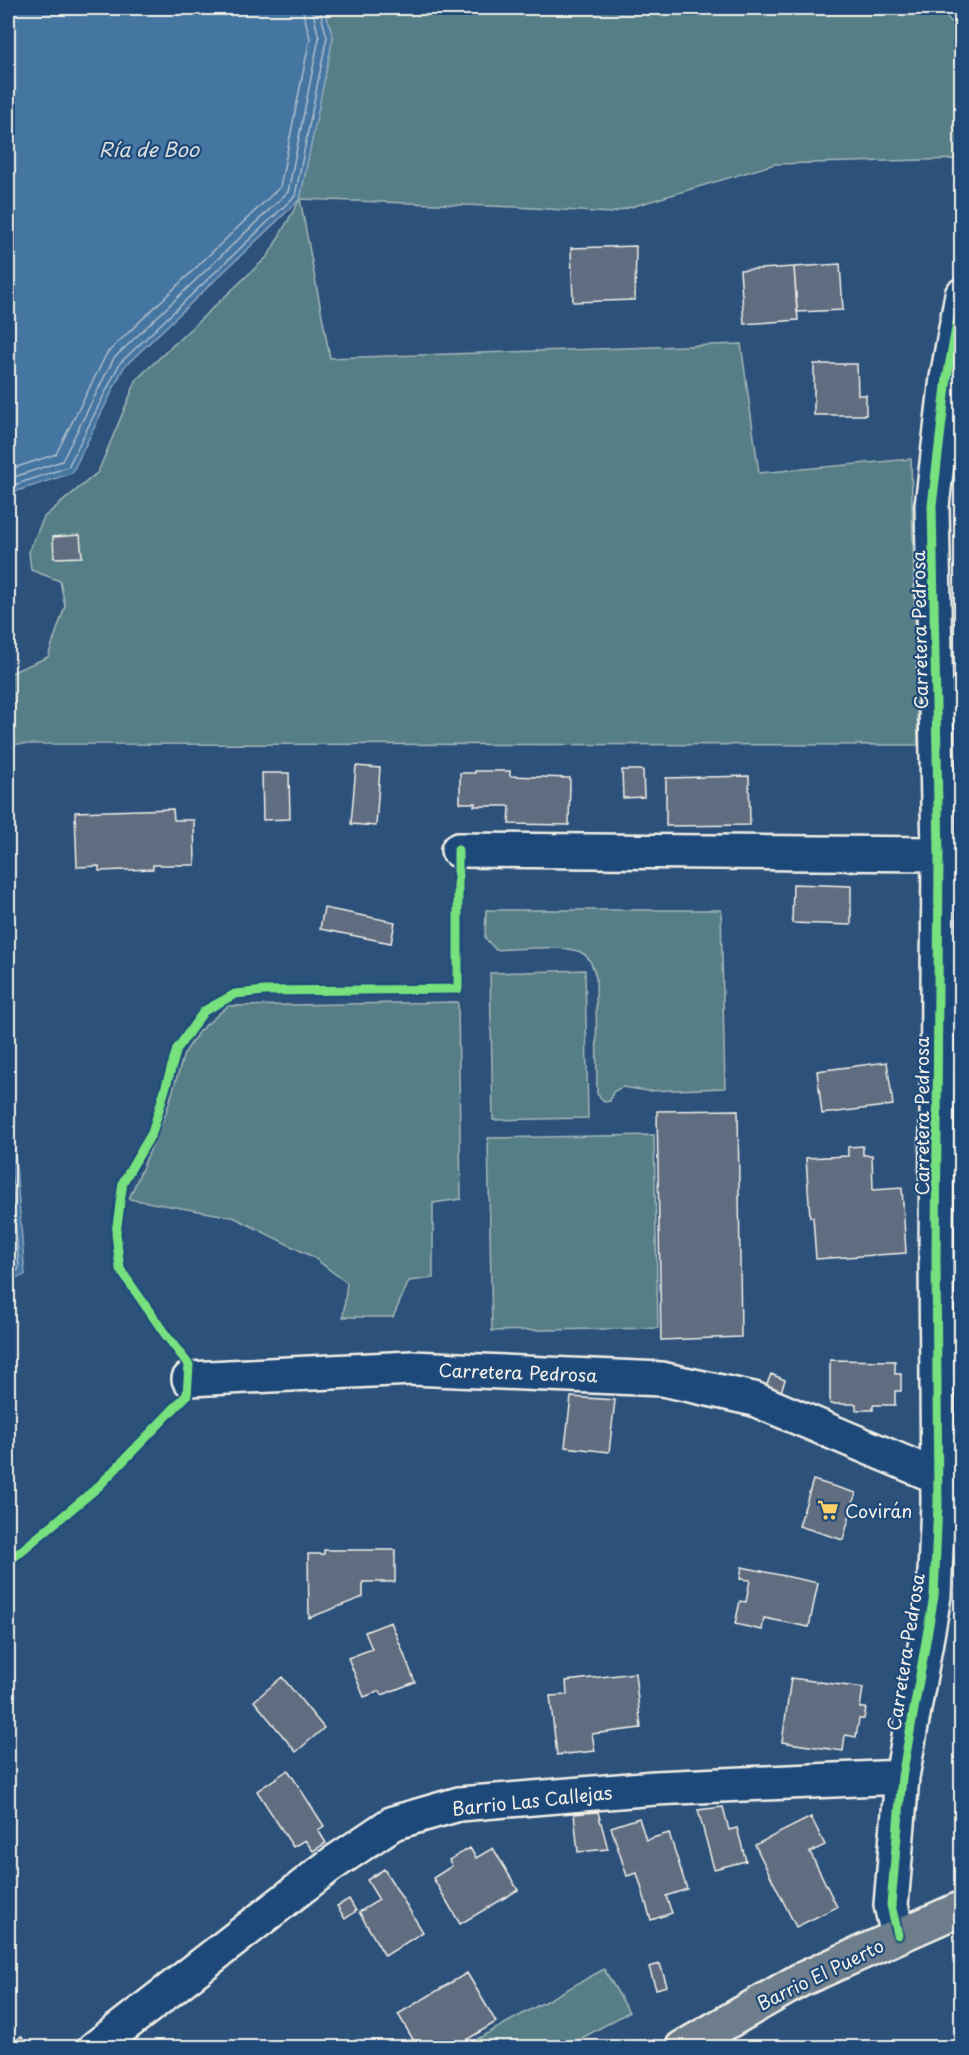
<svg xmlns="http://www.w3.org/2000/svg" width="969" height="2055" font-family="'Playpen Sans',sans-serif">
<rect width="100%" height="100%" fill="#2c517b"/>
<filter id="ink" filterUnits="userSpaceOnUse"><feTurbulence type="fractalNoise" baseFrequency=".0167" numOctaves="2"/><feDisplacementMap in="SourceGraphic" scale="12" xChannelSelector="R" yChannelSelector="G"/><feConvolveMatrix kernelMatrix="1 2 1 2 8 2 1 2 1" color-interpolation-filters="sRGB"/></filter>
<g filter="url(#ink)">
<path fill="#557e86" stroke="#a4b8b7" stroke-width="1.5" d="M 324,8 L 937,8 L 958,28 L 961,25 L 961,159 L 775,164 L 611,213 L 516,207 L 300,199 L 330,358 L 741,344 L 759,473 L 911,459 L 918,745 L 8,744 L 8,674 L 48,657 L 65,606 L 60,581 L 31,570 L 29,551 L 44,517 L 98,472 L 137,379 L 268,256 L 300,199 L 333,37 Z
M 486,910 L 721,910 L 725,1088 L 648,1091 L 622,1087 L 613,1092 L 610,1101 L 605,1102 L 597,1094 L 596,978 C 594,969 590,957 582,953 C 566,944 516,949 496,950 L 485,938 Z
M 585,970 L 588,1118 L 493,1120 L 490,973 Z
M 458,1002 L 461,1199 L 433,1203 L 433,1278 L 409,1281 L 393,1317 L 343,1317 L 347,1283 L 313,1257 L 233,1217 L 129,1199 L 166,1113 L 184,1054 L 199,1031 L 228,1006 Z
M 654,1135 L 658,1328 L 492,1331 L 488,1138 Z
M 604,1969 L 629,2012 L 566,2047 L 463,2047 Z"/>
<path fill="#4574a1" stroke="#8ba6bd" stroke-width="1.5" d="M 8,8 L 324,8 L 333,37 L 300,199 L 124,367 L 72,473 L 8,494 Z
M 8,978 L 11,982 L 13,1130 L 25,1275 L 8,1280 Z"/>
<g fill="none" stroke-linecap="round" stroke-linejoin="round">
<path stroke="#aebfcc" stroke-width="1.5" d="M 8,470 L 56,454 L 107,353 L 280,187 L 310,38 L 302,8
M 8,479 L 62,461 L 114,358 L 288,192 L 319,38 L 312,8
M 8,487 L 68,467 L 120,363 L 295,196 L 327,37 L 319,8
M 8,1134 L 19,1268 L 17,1271 L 8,1274"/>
</g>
<path fill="#606c80" stroke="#f4f1e8" stroke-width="1.5" d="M 636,246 L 635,300 L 573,302 L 571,248 Z
M 840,264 L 843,310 L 797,312 L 794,267 Z
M 794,267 L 798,320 L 744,324 L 740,270 Z
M 814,364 L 857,364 L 858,395 L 866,395 L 866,415 L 814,415 Z
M 80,535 L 82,557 L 54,558 L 53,537 Z
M 356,766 L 380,768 L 376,826 L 351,824 Z
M 622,770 L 643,770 L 644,797 L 623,798 Z
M 475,771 L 510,771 L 510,776 L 570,778 L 569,825 L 509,824 L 510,806 L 474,806 L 475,803 L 460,803 L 460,773 L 475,773 Z
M 262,773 L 289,773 L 290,819 L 263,820 Z
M 749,776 L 750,825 L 666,826 L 666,778 Z
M 173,809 L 174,820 L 194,820 L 195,865 L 153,865 L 153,869 L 99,871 L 99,866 L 77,867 L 75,812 Z
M 793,884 L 851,886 L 851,925 L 792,923 Z
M 324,908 L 395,922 L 391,943 L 320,929 Z
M 887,1062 L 893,1105 L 822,1114 L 817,1071 Z
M 738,1110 L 741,1337 L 661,1340 L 657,1111 Z
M 863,1146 L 863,1155 L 872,1155 L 873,1190 L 902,1188 L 906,1253 L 816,1259 L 813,1217 L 810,1217 L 806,1158 L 848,1156 L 848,1147 Z
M 830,1360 L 895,1361 L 895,1374 L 901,1374 L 901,1391 L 895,1391 L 895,1405 L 873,1405 L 873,1410 L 856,1410 L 856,1404 L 830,1404 Z
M 771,1374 L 785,1380 L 778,1400 L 763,1394 Z
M 571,1397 L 615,1400 L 609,1452 L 565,1447 Z
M 813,1480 L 856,1493 L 843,1540 L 799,1526 Z
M 324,1550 L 395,1550 L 395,1582 L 363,1582 L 363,1597 L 309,1618 L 308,1554 L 324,1554 Z
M 742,1567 L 818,1583 L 809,1627 L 764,1618 L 762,1630 L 735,1624 L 740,1601 L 746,1602 L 750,1580 L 740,1579 Z
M 391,1622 L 415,1682 L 382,1695 L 380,1691 L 364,1697 L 348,1658 L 372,1649 L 365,1632 Z
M 635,1673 L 641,1728 L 592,1734 L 595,1751 L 557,1755 L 550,1696 L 567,1695 L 566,1681 Z
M 282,1677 L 324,1728 L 296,1752 L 254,1701 Z
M 791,1678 L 863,1688 L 860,1708 L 866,1708 L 864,1719 L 859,1719 L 856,1737 L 845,1735 L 843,1751 L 782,1742 Z
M 288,1770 L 324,1826 L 318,1830 L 326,1843 L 313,1851 L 305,1840 L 293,1847 L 257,1791 Z
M 723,1807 L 729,1830 L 737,1828 L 746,1861 L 714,1869 L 698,1810 Z
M 598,1812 L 608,1849 L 578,1852 L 574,1814 Z
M 811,1817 L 825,1845 L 810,1852 L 837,1907 L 796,1927 L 755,1845 Z
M 639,1818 L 646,1840 L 669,1833 L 687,1889 L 666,1896 L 672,1913 L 651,1920 L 637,1873 L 627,1876 L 611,1827 Z
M 470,1848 L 476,1858 L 493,1848 L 518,1890 L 460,1924 L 433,1878 L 452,1866 L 449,1860 Z
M 384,1869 L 423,1932 L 385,1956 L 359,1912 L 379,1900 L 367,1880 Z
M 349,1899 L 356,1911 L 345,1919 L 337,1906 Z
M 660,1964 L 667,1986 L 656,1989 L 649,1967 Z
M 467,1973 L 496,2022 L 453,2048 L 418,2048 L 398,2014 Z
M 8,2036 L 13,2043 L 21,2036 L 30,2048 L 8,2048 Z"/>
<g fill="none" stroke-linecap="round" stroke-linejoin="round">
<defs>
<path id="minor" d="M 458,850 L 939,854
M 189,1379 L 412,1368 L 662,1379 L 754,1399 L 938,1477
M 898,1935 L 891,1905 L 902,1777 L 934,1596 L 938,1503 L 936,1259 L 939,854 L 932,506 L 947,378 L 962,295
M 95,2048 L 329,1866 L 393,1823 L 459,1804 L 655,1788 L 902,1777"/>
<path id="major" d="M 682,2048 L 800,1980 L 962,1908"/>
</defs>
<use href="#minor" stroke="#f4f1e8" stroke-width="38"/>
<use href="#major" stroke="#f4f1e8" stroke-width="38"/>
<use href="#minor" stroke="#1f4a7a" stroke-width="33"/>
<use href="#major" stroke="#6d7d8c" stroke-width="33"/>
<defs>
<path id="cycleway" d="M 8,1562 L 98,1487 L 187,1395 L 189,1365 L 165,1334 L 120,1269 L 116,1233 L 123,1182 L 152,1133 L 177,1049 L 204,1011 L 235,994 L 265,991 L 458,989 L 458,850
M 898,1935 L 891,1905 L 902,1777 L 934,1596 L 938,1503 L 936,1259 L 939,854 L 932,506 L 947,378 L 962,295"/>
</defs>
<use href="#cycleway" stroke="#1f4a7a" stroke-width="13"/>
<use href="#cycleway" stroke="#77e17e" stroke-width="9"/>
</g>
</g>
<defs>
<symbol id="supermarket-bare" viewBox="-9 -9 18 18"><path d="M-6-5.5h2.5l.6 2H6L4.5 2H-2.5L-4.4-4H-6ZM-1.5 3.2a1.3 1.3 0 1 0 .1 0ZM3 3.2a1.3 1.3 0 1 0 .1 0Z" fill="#ffd166" stroke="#1f4a7a" stroke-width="2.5" paint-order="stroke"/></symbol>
</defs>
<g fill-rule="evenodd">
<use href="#supermarket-bare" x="813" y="1495" width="30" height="30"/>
</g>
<g text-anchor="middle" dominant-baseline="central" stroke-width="4.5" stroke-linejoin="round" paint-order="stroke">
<g font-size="18" fill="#f4f1e8" stroke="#1f4a7a">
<text transform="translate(919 630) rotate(-91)">Carretera Pedrosa</text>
<text transform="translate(921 1116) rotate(-90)">Carretera Pedrosa</text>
<text transform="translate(518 1372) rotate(2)">Carretera Pedrosa</text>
<text transform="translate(905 1652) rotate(-81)">Carretera Pedrosa</text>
<text transform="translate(532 1800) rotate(-6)">Barrio Las Callejas</text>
<text transform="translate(820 1974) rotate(-26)">Barrio El Puerto</text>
</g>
<g font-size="18" fill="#f4f1e8" stroke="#1f4a7a" text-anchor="start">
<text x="845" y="1510">Covirán</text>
</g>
<g font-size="20" font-style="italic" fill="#dadedd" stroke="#1f4a7a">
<text x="149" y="149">Ría de Boo</text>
</g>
</g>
<rect width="969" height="2055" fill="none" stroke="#1f4a7a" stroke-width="30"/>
<rect x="15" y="15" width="939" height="2025" fill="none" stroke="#f4f1e8" stroke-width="2" filter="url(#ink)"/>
</svg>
